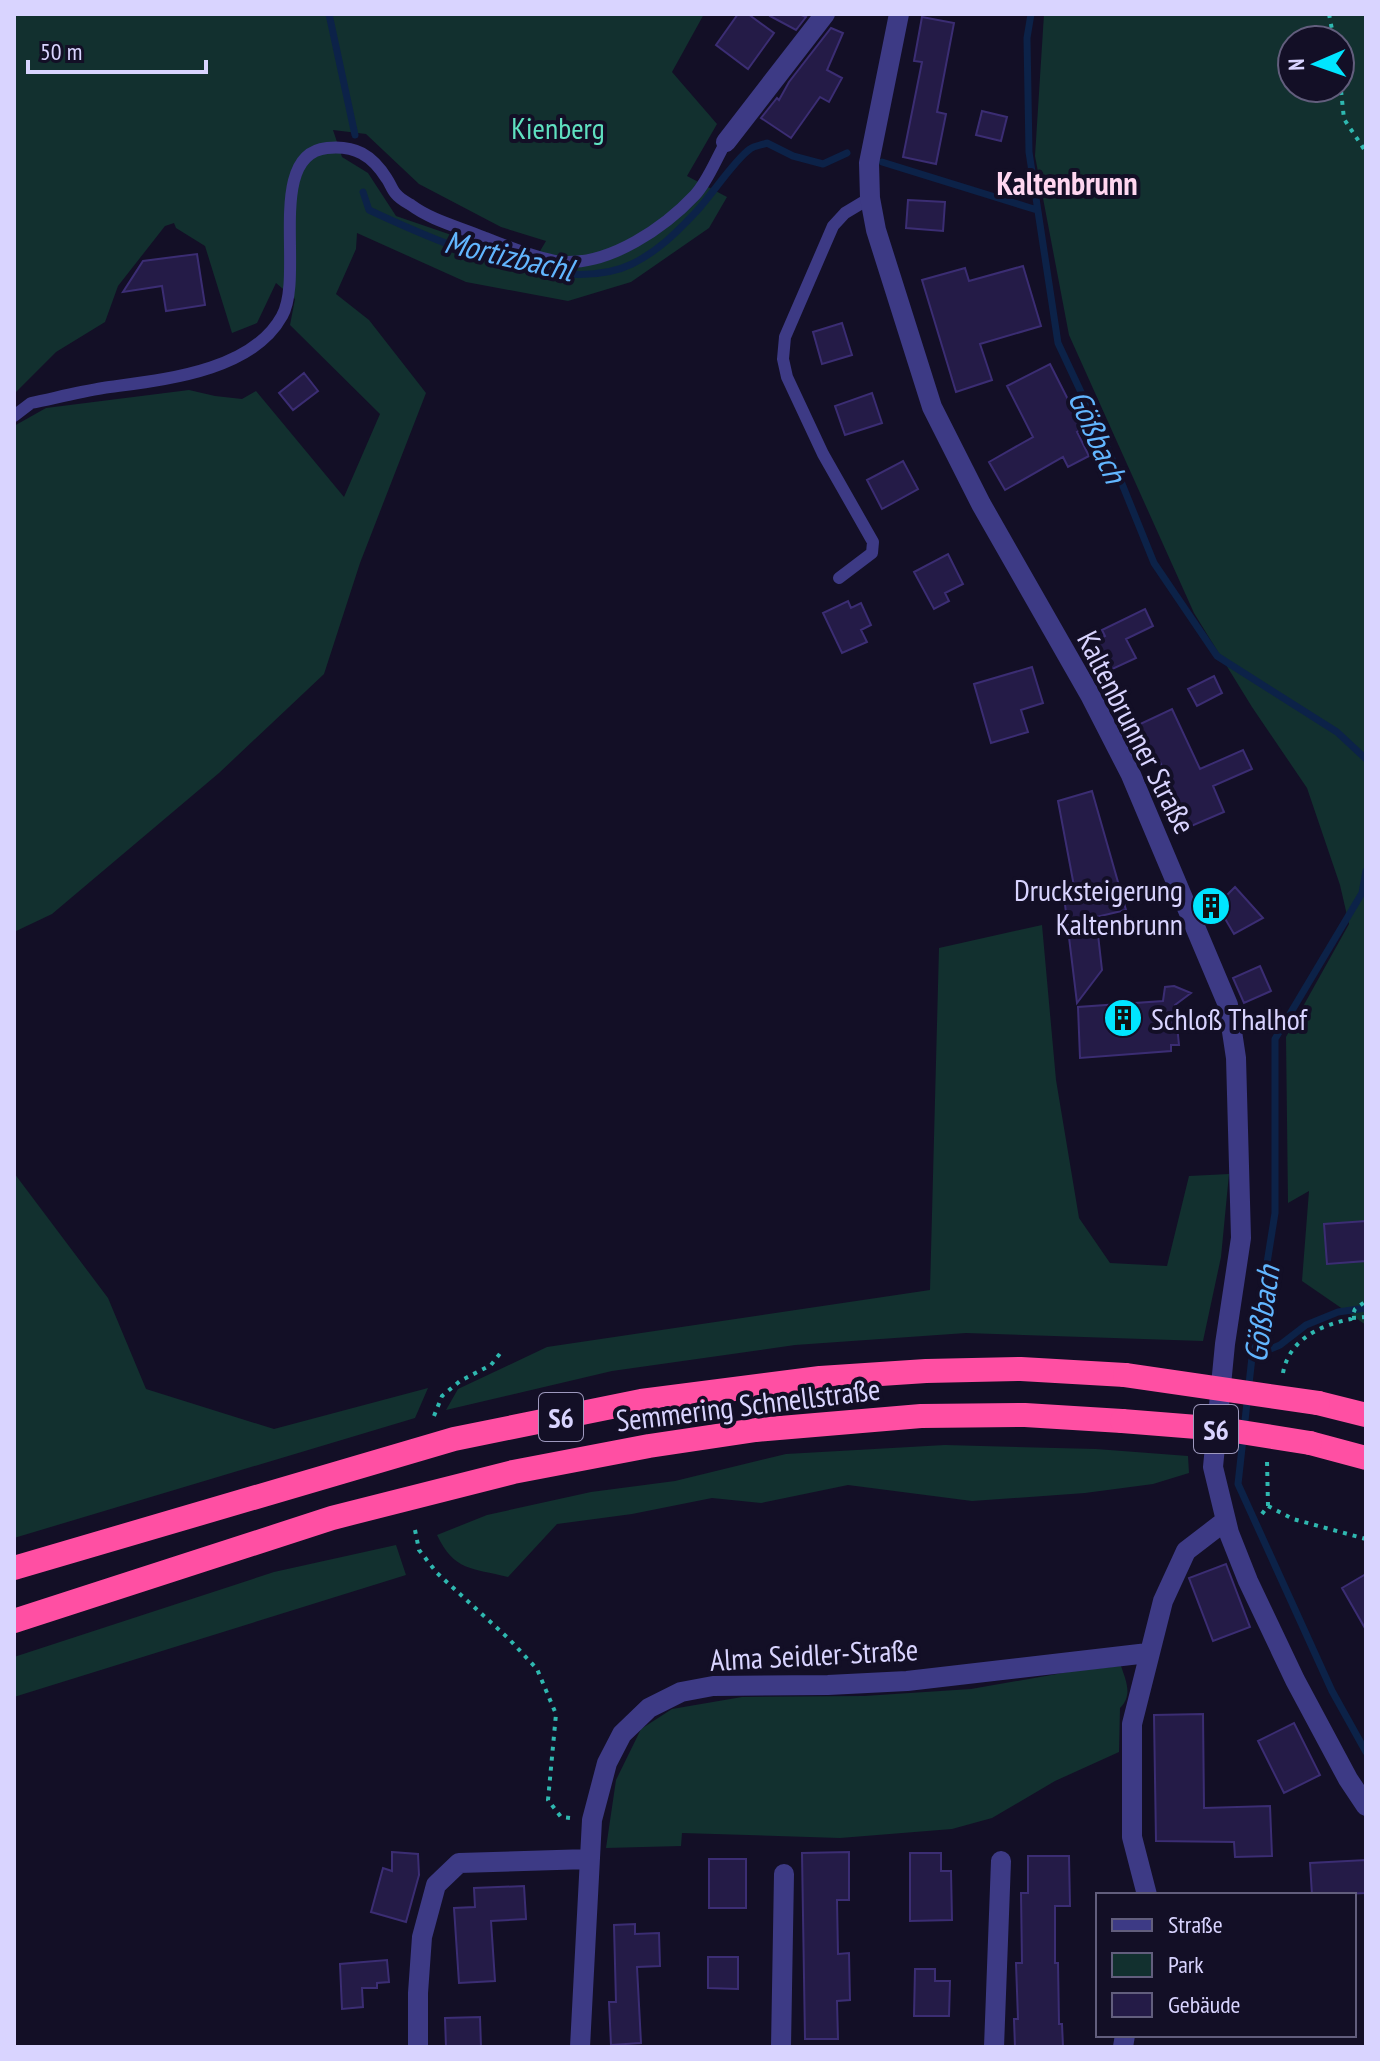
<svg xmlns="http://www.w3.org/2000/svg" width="1380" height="2061" font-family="'PT Sans Narrow',sans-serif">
<rect width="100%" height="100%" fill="#130f26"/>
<path fill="#12302f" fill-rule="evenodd" d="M 14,14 L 704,14 L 672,72 L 717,124 L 687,176 L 727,197 L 709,228 L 631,282 L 568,301 L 466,282 L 357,233 L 356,249 L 336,294 L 369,320 L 426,393 L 360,563 L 324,674 L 219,773 L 52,914 L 14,932 L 14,426 L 46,408 L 189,390 L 215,396 L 242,399 L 256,391 L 344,497 L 380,414 L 290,325 L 295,299 L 276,283 L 257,323 L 232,333 L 205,246 L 176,228 L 174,223 L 165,226 L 118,286 L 105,322 L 56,352 L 14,394 ZM 333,130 L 366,134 L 419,184 L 501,227 L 546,241 L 533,263 L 396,216 L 368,173 L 342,157 Z
M 1044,14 L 1366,14 L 1366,1325 L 1302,1281 L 1309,1191 L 1288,1203 L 1286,1037 L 1349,924 L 1340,885 L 1307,788 L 1252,707 L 1194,613 L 1069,335 L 1035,156 ZM 1292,40 L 1340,40 L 1340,88 L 1292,88 Z
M 1042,925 L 1056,1080 L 1079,1218 L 1110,1263 L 1167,1266 L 1189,1176 L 1229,1174 L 1221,1257 L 1203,1341 L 966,1333 L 795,1345 L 612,1371 L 446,1410 L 458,1389 L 547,1347 L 930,1290 L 939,948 Z
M 14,1173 L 108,1298 L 146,1389 L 274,1429 L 428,1388 L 415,1418 L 14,1538 Z
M 945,1445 L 1096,1449 L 1188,1456 L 1189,1473 L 1153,1484 L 1085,1493 L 972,1501 L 848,1485 L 761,1503 L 712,1498 L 632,1514 L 557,1524 L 508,1577 C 472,1568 454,1571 437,1535 L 487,1515 L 591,1492 L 675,1481 L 786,1454 Z
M 396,1545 L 406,1575 L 14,1697 L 14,1657 L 274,1572 Z
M 1121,1666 C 1126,1681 1133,1695 1120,1708 L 1119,1752 L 1055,1781 L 992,1818 L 952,1829 L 840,1838 L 682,1833 L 681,1846 L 606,1848 L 616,1780 L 641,1729 L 672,1709 L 742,1697 L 864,1696 L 971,1689 L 1074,1671 Z"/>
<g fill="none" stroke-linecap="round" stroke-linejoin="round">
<path stroke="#0c2248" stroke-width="7" d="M 329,14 L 355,135
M 1031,14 L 1027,38 L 1029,152 L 1058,343 L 1110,454 L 1154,563 L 1217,656 L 1337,732 L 1366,759
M 882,162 L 1037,210
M 363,192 L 369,210 C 435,241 562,298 632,264 C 658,251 675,234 694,214 C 710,198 734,160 750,149 C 754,146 762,145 767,143 L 793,156 L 823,164 L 847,153
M 1366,871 L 1362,893 L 1275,1039 L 1275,1213 L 1252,1357 L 1238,1484 L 1332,1691 L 1366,1752
M 1252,1357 L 1280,1345 L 1306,1325 L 1338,1312 L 1366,1308"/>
</g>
<path fill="#241b47" stroke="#3b2d73" stroke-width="2" d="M 738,14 L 748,14 L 774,33 L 748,69 L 716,45 Z
M 771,14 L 799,14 L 806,17 L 796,30 L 770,16 Z
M 922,17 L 954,23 L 937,112 L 946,114 L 936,164 L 903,157 L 922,62 L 914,61 Z
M 831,28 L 843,33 L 827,70 L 842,78 L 829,102 L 820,97 L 791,138 L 761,118 L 777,98 L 779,100 L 789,82 Z
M 982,111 L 1007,117 L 1001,141 L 976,135 Z
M 908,200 L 945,202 L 943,231 L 906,228 Z
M 197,254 L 205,305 L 166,311 L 162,286 L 123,292 L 143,261 Z
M 1023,266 L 1041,326 L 980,344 L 992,380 L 956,392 L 922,280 L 965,268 L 969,281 Z
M 842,323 L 852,355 L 822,364 L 813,332 Z
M 1050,364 L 1083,429 L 1077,432 L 1089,456 L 1068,467 L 1063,457 L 1005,490 L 989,462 L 1033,437 L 1007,386 Z
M 304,373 L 318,391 L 293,410 L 279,393 Z
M 872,393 L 882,423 L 845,435 L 835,406 Z
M 903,461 L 918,489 L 882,509 L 867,480 Z
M 948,554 L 963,584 L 945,593 L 949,601 L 934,609 L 914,572 Z
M 848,601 L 851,608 L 861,603 L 871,625 L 861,630 L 867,642 L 842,653 L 823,613 Z
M 1145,609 L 1153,626 L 1126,639 L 1136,658 L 1108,671 L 1093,642 L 1105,636 L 1102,630 Z
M 1032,667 L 1043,703 L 1021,710 L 1028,732 L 991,743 L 974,684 Z
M 1214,676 L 1222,693 L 1197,706 L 1188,689 Z
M 1172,709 L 1200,769 L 1243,750 L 1252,769 L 1213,786 L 1224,812 L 1189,827 L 1160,762 L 1154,764 L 1136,726 Z
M 1092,791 L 1126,910 L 1096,917 L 1102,970 L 1077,1003 L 1063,888 L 1074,886 L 1058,801 Z
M 1235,887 L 1263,918 L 1234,934 L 1217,905 Z
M 1260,966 L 1271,991 L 1244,1003 L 1233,978 Z
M 1174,986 L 1191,993 L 1175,1005 L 1179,1045 L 1171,1045 L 1171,1051 L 1080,1058 L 1078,1007 L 1163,1001 L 1165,987 Z
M 1366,1221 L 1366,1261 L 1327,1264 L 1324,1224 Z
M 1226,1564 L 1250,1627 L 1213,1641 L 1189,1578 Z
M 1366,1574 L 1366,1630 L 1342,1588 Z
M 1203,1714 L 1204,1808 L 1270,1806 L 1272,1856 L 1235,1857 L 1234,1842 L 1156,1841 L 1154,1715 Z
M 1294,1723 L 1320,1775 L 1284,1793 L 1258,1741 Z
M 392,1852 L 418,1854 L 419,1875 L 406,1922 L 371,1912 L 383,1868 L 392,1871 Z
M 849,1852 L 849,1900 L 837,1900 L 838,1954 L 849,1953 L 850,2000 L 837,2001 L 838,2039 L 805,2039 L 802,1853 Z
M 910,1853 L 941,1853 L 941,1871 L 951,1871 L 952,1920 L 910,1921 Z
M 1028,1856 L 1069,1856 L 1070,1906 L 1055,1906 L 1055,1963 L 1058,1963 L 1059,2024 L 1062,2024 L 1063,2047 L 1015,2047 L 1014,2019 L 1018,2019 L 1016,1963 L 1022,1963 L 1021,1893 L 1028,1893 Z
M 709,1859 L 746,1859 L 746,1908 L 709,1908 Z
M 1366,1860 L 1366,1893 L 1312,1895 L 1310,1863 Z
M 524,1886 L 526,1919 L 491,1921 L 495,1981 L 459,1983 L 454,1908 L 475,1907 L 474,1888 Z
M 635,1924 L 635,1934 L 659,1933 L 660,1966 L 637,1967 L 641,2043 L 611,2045 L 609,2002 L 616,2002 L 614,1925 Z
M 708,1957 L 738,1957 L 738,1989 L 708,1988 Z
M 387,1960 L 389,1982 L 377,1983 L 377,1988 L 362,1988 L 363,2007 L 342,2009 L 340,1964 Z
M 915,1969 L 935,1969 L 935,1981 L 950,1981 L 949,2016 L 914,2016 Z
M 480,2017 L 481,2047 L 446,2047 L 445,2018 Z"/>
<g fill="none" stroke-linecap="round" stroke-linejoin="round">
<path stroke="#2fb8b0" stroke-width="4" stroke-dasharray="4 6" stroke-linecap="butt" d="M 1329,14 L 1334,40
M 1340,81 L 1344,119 L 1366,152
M 1352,1318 L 1366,1317
M 1283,1373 C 1289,1339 1321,1325 1351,1319 L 1355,1309 L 1366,1301
M 434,1416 L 442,1396 L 460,1381 L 491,1365 L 502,1351
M 1268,1506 L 1293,1519 L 1366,1539
M 1262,1514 L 1268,1506 L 1267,1460
M 415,1530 L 419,1550 L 437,1573 L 509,1639 L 537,1669 L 556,1714 L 548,1800 L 561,1817 L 570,1818"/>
<path stroke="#3d3a85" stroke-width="12" d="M 14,416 L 31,403 C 55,398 79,392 103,388 C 159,380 251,373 282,316 C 305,276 265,154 327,148 C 355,145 372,155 387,179 C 390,183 392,190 396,194 C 400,199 406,202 411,205 C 431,220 459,227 483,237 C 503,245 542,261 564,262 C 611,264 664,228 695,195 C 708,181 716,159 726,142
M 839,578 L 872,553 L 873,542 L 823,454 L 787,377 L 783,359 L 785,337 L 833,226 L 845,213 L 870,198"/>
<path stroke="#3d3a85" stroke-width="20" d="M 899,14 L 869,163 L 870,198 L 876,230 L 932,407 L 981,504 L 1090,695 L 1131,775 L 1228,1005 L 1236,1058 L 1241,1238 L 1225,1344 L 1213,1467 L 1229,1533 L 1248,1581 L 1295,1680 L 1348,1779 L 1366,1806
M 726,142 L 825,14
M 1147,1895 L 1132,1837 L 1132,1724 L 1163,1601 L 1186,1551 L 1225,1521
M 418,2047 L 418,1993 L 422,1937 L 436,1885 L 459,1863 L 589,1859
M 580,2047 L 592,1820 L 607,1763 L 622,1734 L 649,1708 L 681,1692 L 713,1686 L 828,1685 L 907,1681 L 1148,1653
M 781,2047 L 784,1874
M 994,2047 L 1001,1861
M 1123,2047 L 1125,2035"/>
<path stroke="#ff4fa3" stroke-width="24" d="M 1318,1403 L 1366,1415
M 1310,1443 L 1366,1458
M 14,1568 L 454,1439 L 641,1401 L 820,1378 L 926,1371 L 1021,1369 L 1125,1375
M 14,1621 L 332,1518 L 513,1472 L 649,1446 L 756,1430 L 921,1416 L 1025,1415 L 1122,1421"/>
<path stroke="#ff4fa3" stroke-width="24" d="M 1125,1375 L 1318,1403
M 1122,1421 L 1222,1429 L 1310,1443"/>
</g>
<defs>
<symbol id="building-disc" viewBox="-11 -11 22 22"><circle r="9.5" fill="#00e5ff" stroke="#130f26"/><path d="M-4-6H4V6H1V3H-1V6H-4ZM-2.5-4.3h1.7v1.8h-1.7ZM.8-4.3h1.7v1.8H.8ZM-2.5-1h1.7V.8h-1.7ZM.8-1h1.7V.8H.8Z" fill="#111"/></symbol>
</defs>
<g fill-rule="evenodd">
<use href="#building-disc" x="1189" y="884" width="44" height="44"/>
<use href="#building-disc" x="1101" y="996" width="44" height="44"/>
</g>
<g text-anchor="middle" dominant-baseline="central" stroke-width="8" stroke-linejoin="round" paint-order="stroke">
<g fill="#130f26" stroke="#9e99be" stroke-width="2">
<rect x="539" y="1393" width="44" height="48" rx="6"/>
<rect x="1194" y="1405" width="44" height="48" rx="6"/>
</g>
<g font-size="28" font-weight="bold" fill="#d9d4ff">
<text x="561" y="1417">S6</text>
<text x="1216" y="1429">S6</text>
</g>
<g font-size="30" fill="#5fe0c0" stroke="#130f26">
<text x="558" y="127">Kienberg</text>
</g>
<g font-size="30" fill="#d9d4ff" stroke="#130f26">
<text transform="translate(1137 732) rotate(63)">Kaltenbrunner Straße</text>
<text transform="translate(748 1404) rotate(-7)">Semmering Schnellstraße</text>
<text transform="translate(814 1654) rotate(-3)">Alma Seidler-Straße</text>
</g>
<g font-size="30" fill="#d9d4ff" stroke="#130f26" text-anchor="end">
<text x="1183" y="889">Drucksteigerung<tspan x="1183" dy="34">Kaltenbrunn</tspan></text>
<text x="1151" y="1018" text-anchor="start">Schloß Thalhof</text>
</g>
<g font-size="32" font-weight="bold" fill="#ffd6f0" stroke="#130f26">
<text x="1067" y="183">Kaltenbrunn</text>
</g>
<g font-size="32" font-style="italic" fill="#62b6ff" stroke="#130f26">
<text transform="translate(509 255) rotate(13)">Mortizbachl</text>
<text transform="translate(1098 436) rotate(66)">Gößbach</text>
<text transform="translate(1261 1314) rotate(-82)">Gößbach</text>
</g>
</g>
<rect width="1380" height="2061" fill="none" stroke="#d9d4ff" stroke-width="32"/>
<rect x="1096" y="1893" width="260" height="144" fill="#130f26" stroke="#625e7d" stroke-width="2"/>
<rect x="1112" y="1919" width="40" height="12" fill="#3d3a85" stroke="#625e7d" stroke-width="2"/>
<text x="1168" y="1933" font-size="24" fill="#d9d4ff">Straße</text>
<rect x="1112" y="1953" width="40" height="24" fill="#12302f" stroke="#625e7d" stroke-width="2"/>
<text x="1168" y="1973" font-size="24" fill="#d9d4ff">Park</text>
<rect x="1112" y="1993" width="40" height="24" fill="#241b47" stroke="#625e7d" stroke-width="2"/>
<text x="1168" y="2013" font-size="24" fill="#d9d4ff">Gebäude</text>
<g transform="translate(1316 64) rotate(268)"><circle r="38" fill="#130f26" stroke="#625e7d" stroke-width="2"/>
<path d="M0-6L14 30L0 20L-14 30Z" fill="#00e5ff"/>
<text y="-12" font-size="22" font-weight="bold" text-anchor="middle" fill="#d9d4ff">N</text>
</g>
<path d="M28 60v12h178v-12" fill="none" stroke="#d9d4ff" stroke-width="4"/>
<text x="40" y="60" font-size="24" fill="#d9d4ff" stroke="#130f26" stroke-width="6" paint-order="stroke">50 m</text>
</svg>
